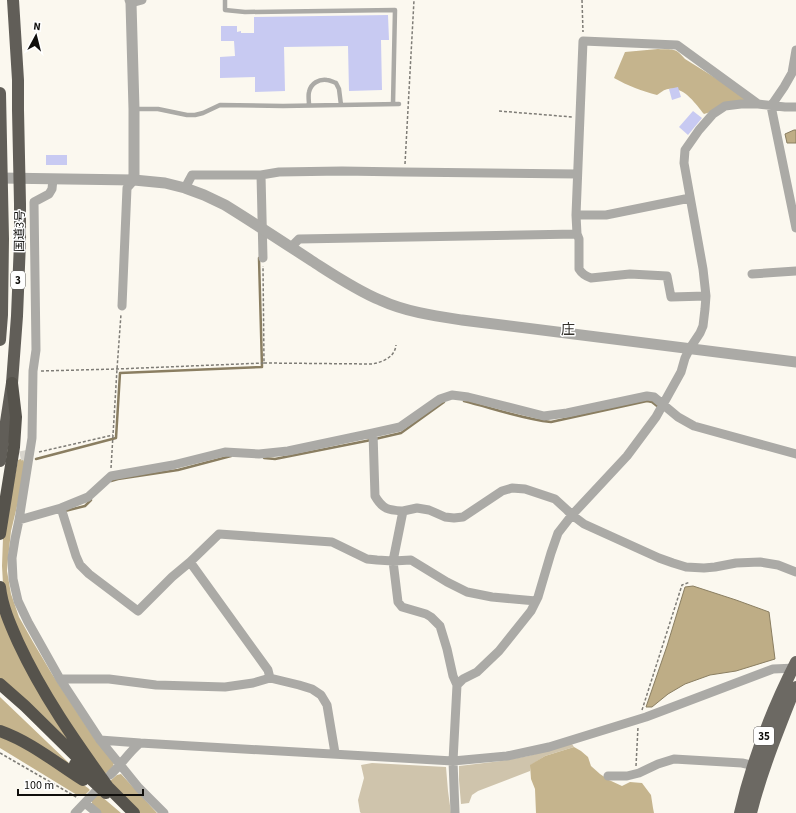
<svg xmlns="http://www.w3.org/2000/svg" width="796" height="813" font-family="'Source Sans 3','Noto Sans JP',sans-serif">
<rect width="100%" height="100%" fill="#fbf8ef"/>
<path fill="#cfc4ac" d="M 572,744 L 574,747 L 545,756 L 531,765 L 530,771 L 478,791 L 472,795 L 469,803 L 461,804 L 459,780 L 459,766 L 501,761 L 528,756 Z
M 372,763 L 446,767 L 448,791 L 451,813 L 361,813 L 360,812 L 358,800 L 364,778 L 361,765 Z"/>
<path fill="#c5b48d" d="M 658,49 C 673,50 675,47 685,59 L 746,97 L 746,101 L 704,114 C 695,103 684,86 668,89 C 665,89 660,93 657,95 C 642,91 628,86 614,78 L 625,52 Z
M 23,458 L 25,466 L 19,498 L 11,531 L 8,559 L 7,571 L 11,594 L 19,617 L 33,642 L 52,674 L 96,741 L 114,762 C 114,767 109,771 105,774 L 75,734 L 32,662 L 10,611 L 3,584 L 2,566 L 3,538 L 18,460 Z
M 0,602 L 77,749 L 0,678 Z
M 0,697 L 70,764 L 69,765 L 0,727 Z
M 0,733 L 36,752 L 88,788 L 90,790 L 85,795 L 77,795 L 0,748 Z
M 574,747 L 581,751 L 588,757 L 591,766 L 600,774 L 609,780 L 622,786 L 630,782 L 642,783 L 651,795 L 653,808 L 654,813 L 536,813 L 535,789 L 531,779 L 530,765 L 545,756 Z
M 121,774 L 157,813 L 138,813 L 110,781 L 117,775 Z
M 97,795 L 101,796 L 121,813 L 101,813 L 92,805 L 92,800 Z"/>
<path fill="#bead86" stroke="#8a7e61" d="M 794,130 L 796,130 L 796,143 L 787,143 L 785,134 Z
M 693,586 L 736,600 L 769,612 L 775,659 L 736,671 L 710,675 L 685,684 L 668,694 L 652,707 L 646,707 L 667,646 L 685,587 Z"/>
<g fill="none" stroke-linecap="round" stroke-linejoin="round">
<path stroke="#8a7e61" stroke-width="2.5" d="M 464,401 C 492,408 522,419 551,422 L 647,401 L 652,402 L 657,406
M 375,439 L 401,433 L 444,402
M 264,458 L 275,459 L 371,440
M 36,459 L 116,438 L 120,373 L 262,367 L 259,258
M 111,481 L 118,479 L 178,470 L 231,456
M 65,511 L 85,506 L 91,500"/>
</g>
<path fill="#c8caf2" d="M 388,15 L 389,40 L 381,40 L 382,90 L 349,91 L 348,46 L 284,47 L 285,91 L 255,92 L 255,77 L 220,78 L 220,57 L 235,56 L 234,41 L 221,41 L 221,26 L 237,26 L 237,32 L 241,31 L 241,33 L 254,33 L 254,17 Z
M 678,87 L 681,97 L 672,100 L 669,89 Z
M 693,111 L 702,118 L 688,135 L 679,127 Z
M 46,155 L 67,155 L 67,165 L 46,165 Z"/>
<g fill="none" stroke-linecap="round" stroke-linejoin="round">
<path stroke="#d8d5cd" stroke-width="9" stroke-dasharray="9 4.5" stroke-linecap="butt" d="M 7,459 L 29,454"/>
<path stroke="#7e7c76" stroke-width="1.5" stroke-dasharray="3 2" stroke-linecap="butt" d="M 582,0 L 583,32
M 499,111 L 572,117
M 405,164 L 414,0
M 264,363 L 372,364 C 383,362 395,357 396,345
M 41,371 L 117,369 L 264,363 L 263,266
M 39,452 L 113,435
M 111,468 L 117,369 L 121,314
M 642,710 L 682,585 L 690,582
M 0,753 L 78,798
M 636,766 L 638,727"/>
<path stroke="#abaaa6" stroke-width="4.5" d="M 225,0 L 225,10 L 245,12 L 395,10 L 393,104
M 309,105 C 309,101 308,96 309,92 C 311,83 319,79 327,80 C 330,80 333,82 336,83 L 339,89 L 341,105
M 134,109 L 158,109 L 187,115 L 195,115 L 203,113 L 220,105 L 283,106 L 399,104"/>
<path stroke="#abaaa6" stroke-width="9" d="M 129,0 L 131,3 L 142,0
M 796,50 L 792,73 L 784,87 L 771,106 L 796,228
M 261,175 L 263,258
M 53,179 L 52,189 L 49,194 L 34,202 L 36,350 L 33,371 L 32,438 L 19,520 L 15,539 L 12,558 L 13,579 L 18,601 L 28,622 L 60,679 L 100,740 L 139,788 L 164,813
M 185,188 L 192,175 L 261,175 L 279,172 L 342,171 L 404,172 L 577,174
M 576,215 L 606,215 L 690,198
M 291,247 L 299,239 L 577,234
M 752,274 L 796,271
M 706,296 L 671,297 L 667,276 L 630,274 L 591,278 C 585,276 582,274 579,269 L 579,239 L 577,234 L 576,215 L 583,41 L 677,45 L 758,104
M 122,306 L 127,188 L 134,180
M 373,433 L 375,496 C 383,510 389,510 403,511 L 393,561 L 398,602 L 402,607 L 426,614 L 431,617 L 440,626 L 447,649 L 453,676 L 457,685 L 453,761 L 455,813
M 61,508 L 76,556 L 80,565 L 89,574 L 138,611 L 172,577 L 190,562 L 268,670 L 270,678 L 299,685 L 312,689 L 321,695 L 327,705 L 335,753
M 403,511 L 417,508 L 429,510 L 445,517 L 454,518 L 463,517 L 502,491 L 512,488 L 525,489 L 555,499 L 567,510 L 572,515 L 584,524 L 659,558 L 673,563 L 686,567 L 704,568 L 715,567 L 736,563 L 760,562 L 778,565 L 796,572
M 19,520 L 61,508 L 88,497 L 111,476 L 173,465 L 225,452 L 259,454 L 288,451 L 373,433 L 400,427 L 440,399 L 452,395 L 468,397 L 544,416 L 567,413 L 647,396 L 654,397 L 678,417 L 694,426 L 796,454
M 190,562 L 219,534 L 332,542 L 367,559 L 377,560 L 393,561 L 411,560 L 447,582 L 467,592 L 492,597 L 536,601
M 60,679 L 109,679 L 156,685 L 225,687 L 253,683 L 270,678
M 457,685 L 463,679 L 477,672 L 499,651 L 531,611 L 538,597 L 551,553 L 558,533 L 572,515 L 627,456 L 656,417 L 681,372 L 685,358 L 690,348 L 700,333 L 703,326 L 705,309 L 706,296 L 703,269 L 684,163 L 685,150 L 699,130 L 713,114 L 725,106 L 741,104 L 758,104 L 785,107 L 796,107
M 100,740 L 140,743
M 110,775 C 121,765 129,752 140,743 L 453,761 L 507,756 L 549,747 L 646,717 L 773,669 L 796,668
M 608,776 L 627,776 L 639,773 L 658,764 L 674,759 L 742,763 L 759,767
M 85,803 L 97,813
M 75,813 L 95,792"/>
<path stroke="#abaaa6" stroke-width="11" d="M 131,3 L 134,109 L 134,180
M 0,178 L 134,180 L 165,183 L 185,188 L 204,195 L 225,205 C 254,223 283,242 312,261 C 334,275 356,290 380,300 C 406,312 435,316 462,320 L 796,362"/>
<path stroke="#6c6963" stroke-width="12" d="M 740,813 C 752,762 772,709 796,662
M 751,813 C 761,773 776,736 791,698 L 796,687"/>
<path stroke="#615e58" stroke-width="12" d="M 0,93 L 3,239 L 2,315 L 0,340
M 0,461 L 12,383 L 17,316 L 20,242 L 20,204 L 18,110 L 18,80 L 13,0"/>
<path stroke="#56534c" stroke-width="12" d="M 0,534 L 14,447 L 16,417 L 12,383
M 0,587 C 2,606 10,624 18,642 C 42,694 75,741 108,787
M 0,684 L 25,706 L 86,766
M 0,731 C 31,742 56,763 83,780
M 75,764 L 106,793
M 102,781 L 134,813"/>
</g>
<g text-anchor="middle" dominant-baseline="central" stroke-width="3" stroke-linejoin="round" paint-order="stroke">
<g fill="#fff" stroke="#585755" stroke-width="1">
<rect x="11" y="271" width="14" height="18" rx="3"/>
<rect x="754" y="727" width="20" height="18" rx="3"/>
</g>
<g font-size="11" font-weight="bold" fill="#100f0c">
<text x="18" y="280">3</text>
<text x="764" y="736">35</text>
</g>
<g font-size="12" fill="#100f0c" stroke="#fff">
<text transform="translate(20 231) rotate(-89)">国道3号</text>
</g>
<g font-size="14" fill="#35322c" stroke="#fff">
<text x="568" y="330">庄</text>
</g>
</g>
<g transform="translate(36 36) rotate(7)" stroke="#ffffff" stroke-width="3" paint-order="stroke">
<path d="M0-3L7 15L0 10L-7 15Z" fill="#100f0c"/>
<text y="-6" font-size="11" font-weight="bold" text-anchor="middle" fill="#100f0c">N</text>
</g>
<path d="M18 789v6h125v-6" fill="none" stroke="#100f0c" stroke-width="2"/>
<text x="24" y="789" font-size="12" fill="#100f0c" stroke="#ffffff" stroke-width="3" paint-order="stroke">100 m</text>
</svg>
